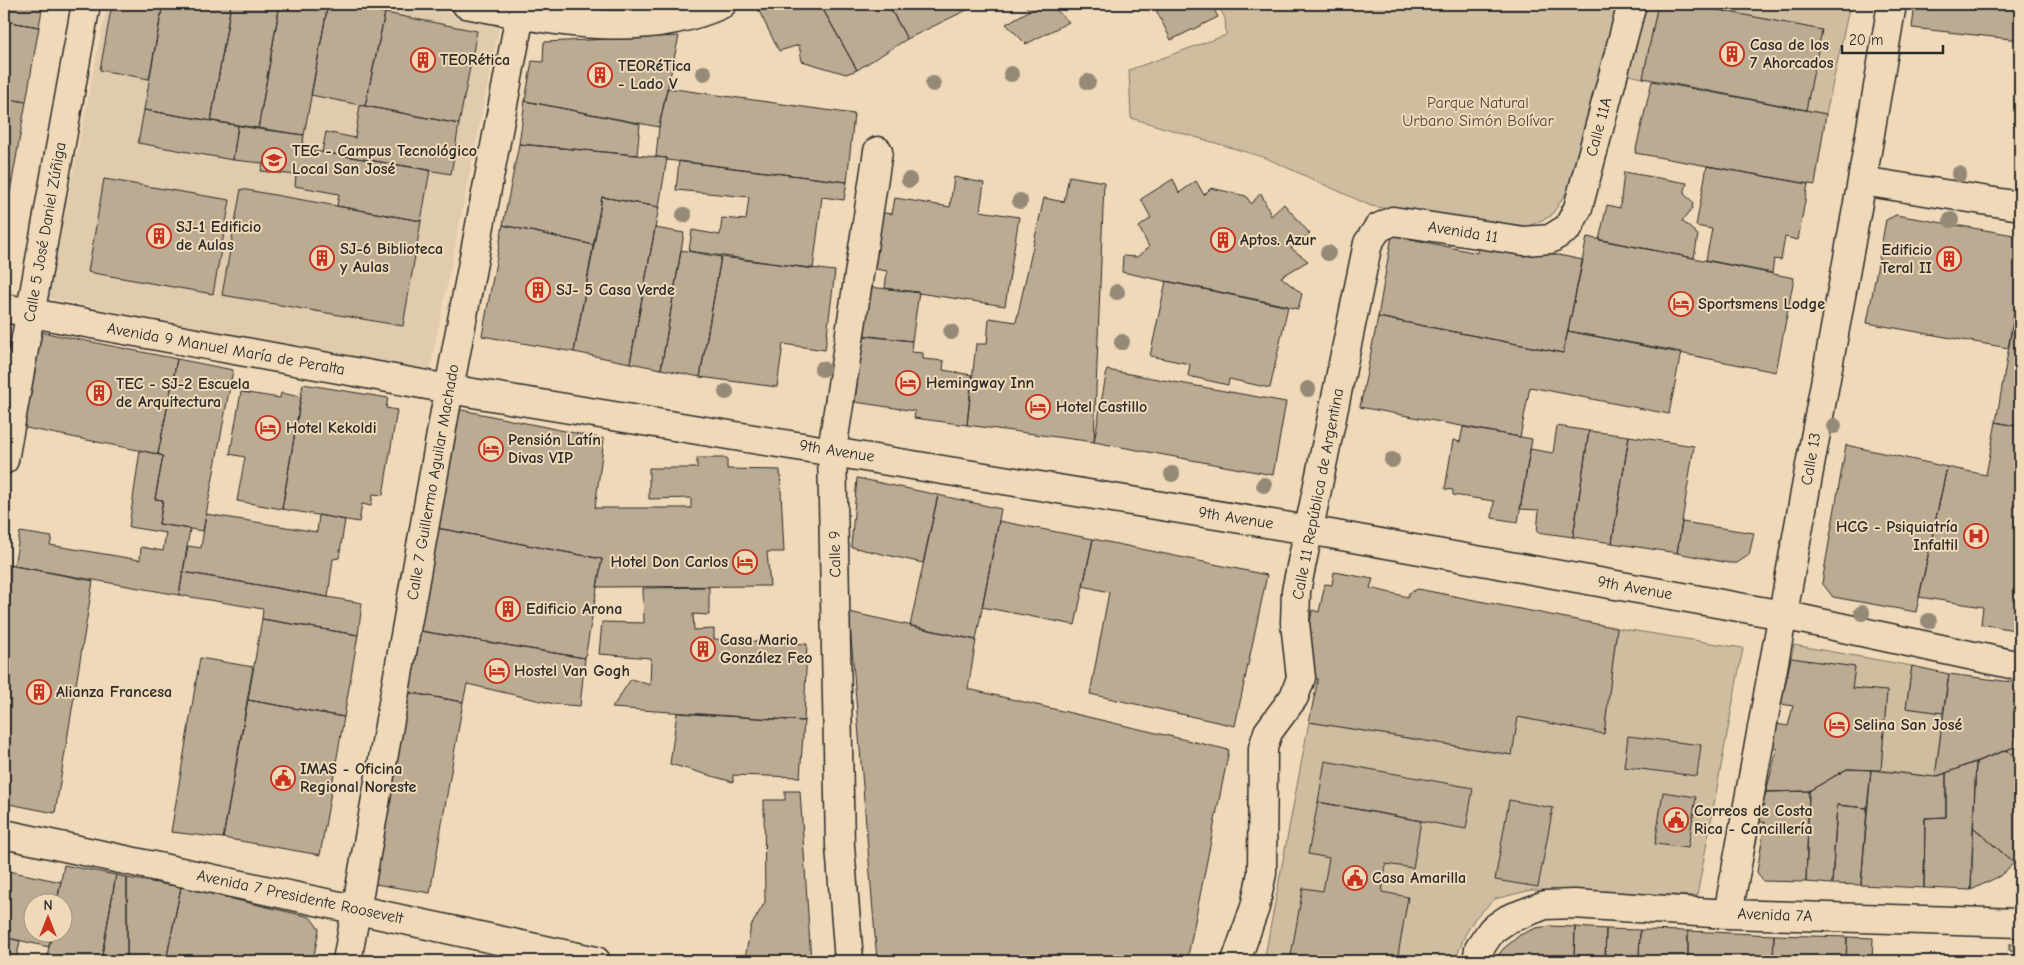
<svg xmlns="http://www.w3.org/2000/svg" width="2024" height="965" font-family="'Comic Neue',sans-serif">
<rect width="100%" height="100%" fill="#efd9b8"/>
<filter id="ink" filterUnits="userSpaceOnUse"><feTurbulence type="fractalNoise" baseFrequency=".02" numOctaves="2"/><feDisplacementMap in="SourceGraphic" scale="10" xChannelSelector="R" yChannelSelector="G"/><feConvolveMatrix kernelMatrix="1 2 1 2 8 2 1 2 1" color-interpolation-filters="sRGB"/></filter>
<g filter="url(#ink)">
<path fill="#e0cbad" d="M 107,4 L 404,4 L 500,23 L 429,374 L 48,298 Z"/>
<path fill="#cfbda0" stroke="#7d7466" d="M 1217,4 L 1618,4 L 1568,190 L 1551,216 L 1524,228 L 1394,210 L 1371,206 L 1266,158 L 1131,118 L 1129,70 L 1226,35 L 1225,18 Z
M 1642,4 L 1658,4 L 1643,78 L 1624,74 Z
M 1688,4 L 1850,4 L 1826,114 L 1806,110 L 1821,30 Z
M 1617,628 L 1743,648 L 1697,896 L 1531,890 L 1495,899 L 1475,918 L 1464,937 L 1455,961 L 1264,961 L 1309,722 L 1511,755 L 1518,717 L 1604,733 Z
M 1794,645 L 1912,666 L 1906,708 L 1943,713 L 1935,777 L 1881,770 L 1887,692 L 1852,688 L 1855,667 L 1791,658 Z"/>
<path fill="#bcab93" stroke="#2b2b2b" d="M 4,4 L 43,4 L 39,27 L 4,21 Z
M 112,4 L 163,4 L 149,79 L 100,70 Z
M 163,4 L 231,4 L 211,121 L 144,110 Z
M 231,4 L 280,4 L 258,129 L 211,121 Z
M 280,4 L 328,4 L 304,135 L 258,129 Z
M 328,4 L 342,4 L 385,13 L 365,106 L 311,95 Z
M 760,4 L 820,4 L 857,70 L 846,74 L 802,61 L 799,45 L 779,51 L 756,5 Z
M 820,4 L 888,4 L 907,39 L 857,70 Z
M 888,4 L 979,4 L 907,39 Z
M 1023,4 L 1050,4 L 1069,22 L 1026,44 L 1006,24 L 1030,10 Z
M 1153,4 L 1211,4 L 1218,17 L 1171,40 Z
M 1658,4 L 1688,4 L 1822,30 L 1806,110 L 1643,78 Z
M 1915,4 L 2008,4 L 2020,15 L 2020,40 L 1912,28 Z
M 2008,4 L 2020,4 L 2020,15 Z
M 385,13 L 477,31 L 459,124 L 365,106 Z
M 4,21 L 39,27 L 26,102 L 4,98 Z
M 679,36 L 659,127 L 525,101 L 532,61 L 543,62 L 544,42 Z
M 1652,81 L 1826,114 L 1815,185 L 1635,153 Z
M 667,88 L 854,114 L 847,182 L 667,160 L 667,158 L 656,157 L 659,127 Z
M 4,98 L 26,102 L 12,181 L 4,180 Z
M 525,101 L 640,124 L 637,155 L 519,144 Z
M 360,105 L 459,124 L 451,174 L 322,152 L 326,132 L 355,138 Z
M 144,110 L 238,125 L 233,160 L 138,143 Z
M 238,125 L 304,135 L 302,149 L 430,170 L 421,221 L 337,206 L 339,194 L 295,186 L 296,175 L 261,171 L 263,163 L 233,160 Z
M 519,144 L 667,158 L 659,207 L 602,197 L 594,245 L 503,225 Z
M 679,161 L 847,182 L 844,200 L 822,197 L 813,269 L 689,251 L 692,230 L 720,235 L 722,218 L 746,220 L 749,197 L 676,190 Z
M 1707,166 L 1808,184 L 1798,240 L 1785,237 L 1781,260 L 1774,259 L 1772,273 L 1706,260 L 1712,229 L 1696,226 Z
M 1624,172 L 1687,183 L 1684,194 L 1693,202 L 1692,209 L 1682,221 L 1698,235 L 1694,258 L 1599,240 L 1607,205 L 1620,208 Z
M 1069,176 L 1104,182 L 1094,442 L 967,425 L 976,344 L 987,344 L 989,318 L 1016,322 L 1044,198 L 1064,202 Z
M 954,177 L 984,183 L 980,211 L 1019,217 L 1005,306 L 885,288 L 887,271 L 869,268 L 878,212 L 892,214 L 895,198 L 950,207 Z
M 104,179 L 230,200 L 213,294 L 88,272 Z
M 1173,179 L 1179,193 L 1196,181 L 1204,195 L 1211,188 L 1246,196 L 1251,204 L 1261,193 L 1271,216 L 1284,204 L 1310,234 L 1291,248 L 1308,261 L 1281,277 L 1302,294 L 1298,309 L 1122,272 L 1123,256 L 1137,257 L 1149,247 L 1139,227 L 1151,218 L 1141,199 Z
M 4,180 L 12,181 L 4,229 Z
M 241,189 L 421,221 L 403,326 L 222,295 Z
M 602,197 L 659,207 L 630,363 L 574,352 Z
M 1896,215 L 2020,236 L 2020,282 L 2008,348 L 1867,323 L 1886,220 Z
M 503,225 L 594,245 L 574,352 L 482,336 Z
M 655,228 L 684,233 L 661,369 L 630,363 Z
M 1392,235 L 1477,253 L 1479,239 L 1583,260 L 1563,353 L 1378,317 Z
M 1587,237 L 1794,278 L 1776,372 L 1568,331 Z
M 681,250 L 721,257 L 700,377 L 661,369 Z
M 721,257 L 835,271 L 825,350 L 783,344 L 777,387 L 700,377 Z
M 1166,281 L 1288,306 L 1270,388 L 1229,379 L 1228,385 L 1188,376 L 1190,364 L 1150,356 Z
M 2020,282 L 2020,427 L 1996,422 Z
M 868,287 L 919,292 L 912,341 L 862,335 Z
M 1378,317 L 1563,353 L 1568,331 L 1681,352 L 1669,414 L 1530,387 L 1520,437 L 1360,407 Z
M 41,332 L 177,359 L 158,454 L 21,427 Z
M 864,336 L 912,341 L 911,352 L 923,353 L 923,359 L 944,361 L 943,370 L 972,375 L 967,425 L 914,418 L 915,411 L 855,402 L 858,375 L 854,375 L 858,344 L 863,345 Z
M 177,359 L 233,370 L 203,531 L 159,524 L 163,500 L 155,499 L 163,456 L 158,454 Z
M 1107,370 L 1286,402 L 1273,475 L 1094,442 Z
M 303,384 L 388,398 L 386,408 L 397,410 L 383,495 L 373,494 L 371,506 L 362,504 L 359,522 L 282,509 Z
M 241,392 L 280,398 L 281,393 L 301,397 L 282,509 L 237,501 L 245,457 L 230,454 Z
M 457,409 L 604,439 L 595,508 L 691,508 L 691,498 L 649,499 L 649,468 L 697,468 L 697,458 L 727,458 L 727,469 L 780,470 L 784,552 L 767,552 L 770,586 L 597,587 L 602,559 L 437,528 Z
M 1996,422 L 2020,427 L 2020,631 L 1981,624 L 1983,607 L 1919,597 L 1947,467 L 1986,475 Z
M 1557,426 L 1589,431 L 1573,537 L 1537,532 L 1539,510 L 1520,509 L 1530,449 L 1553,453 Z
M 1463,427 L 1532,439 L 1518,522 L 1492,518 L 1494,501 L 1453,495 L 1453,490 L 1445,489 L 1453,440 L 1460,442 Z
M 1589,431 L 1629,436 L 1612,543 L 1573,537 Z
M 1629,436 L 1694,446 L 1677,553 L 1612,543 Z
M 1846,445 L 1947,467 L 1916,612 L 1833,597 L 1822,583 Z
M 140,450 L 163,456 L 155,499 L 163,500 L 159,524 L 190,529 L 179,595 L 14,566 L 20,532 L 52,537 L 50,545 L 140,560 L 141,547 L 163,551 L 166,533 L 129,527 Z
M 857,478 L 938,495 L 923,563 L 851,547 Z
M 938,495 L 1001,509 L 976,640 L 910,626 Z
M 206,514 L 317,532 L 319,515 L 345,520 L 339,558 L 333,559 L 328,597 L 183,572 L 188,546 L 201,548 Z
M 999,521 L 1093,539 L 1075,625 L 982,607 Z
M 1682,522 L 1754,533 L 1749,555 L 1737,563 L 1729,563 L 1677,553 Z
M 437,528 L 602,559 L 585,658 L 420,631 Z
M 1093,539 L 1267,575 L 1235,726 L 1090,694 L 1109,592 L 1083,586 Z
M 4,564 L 93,581 L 55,813 L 4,803 Z
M 183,572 L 362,603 L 358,635 L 262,619 L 263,609 L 179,595 Z
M 1334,572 L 1373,579 L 1370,588 L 1408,597 L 1409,593 L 1418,589 L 1617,628 L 1604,734 L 1518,717 L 1512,755 L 1309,722 L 1318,679 L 1305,676 L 1313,646 L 1307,643 L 1312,610 L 1319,612 L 1325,584 L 1332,585 Z
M 709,587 L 709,615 L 693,614 L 694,630 L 714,629 L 714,639 L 807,644 L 804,721 L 612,708 L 631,679 L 650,685 L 651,658 L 599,654 L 602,622 L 644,623 L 643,588 Z
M 849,612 L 976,640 L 968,689 L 1229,750 L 1187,961 L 877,961 Z
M 262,619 L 358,635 L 344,717 L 248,700 Z
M 420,631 L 585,658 L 580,706 L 554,704 L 467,684 L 463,702 L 406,692 Z
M 200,658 L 253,667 L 223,838 L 171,832 Z
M 1791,658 L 1855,667 L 1852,688 L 1887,691 L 1881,770 L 1847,769 L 1809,791 L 1766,792 L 1777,749 L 1766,748 L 1770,723 L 1788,726 L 1793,706 L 1781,704 Z
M 1912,666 L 1949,674 L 1943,713 L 1906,708 Z
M 1949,674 L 2020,683 L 2020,702 L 2014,747 L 1935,777 Z
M 406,692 L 463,702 L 430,893 L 375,884 Z
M 248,700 L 344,717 L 320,855 L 223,838 Z
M 2020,702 L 2020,762 L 2007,750 L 2014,747 Z
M 677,713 L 804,721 L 800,777 L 733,775 L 733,782 L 670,764 Z
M 1628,736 L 1701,745 L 1697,776 L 1624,767 Z
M 2007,750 L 2020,762 L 2020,855 L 2014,863 L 1973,827 L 1976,762 Z
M 1325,761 L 1473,788 L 1466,829 L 1318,802 Z
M 1976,762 L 1971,890 L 1924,888 L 1925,818 L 1946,817 L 1946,773 Z
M 1847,769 L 1871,770 L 1867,808 L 1837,805 L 1832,884 L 1806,882 L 1809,791 Z
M 1871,770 L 1935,777 L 1946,773 L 1946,817 L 1925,818 L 1924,888 L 1861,885 Z
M 785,791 L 800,791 L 811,961 L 756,961 L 745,958 L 751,926 L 765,902 L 764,800 L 785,800 Z
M 1809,791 L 1806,882 L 1763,881 L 1757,872 L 1765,822 L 1759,822 L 1766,792 Z
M 1663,792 L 1696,797 L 1688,848 L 1655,844 Z
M 1509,800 L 1553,808 L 1538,887 L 1495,880 Z
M 1318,802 L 1421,821 L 1413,868 L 1386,864 L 1382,892 L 1408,897 L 1397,961 L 1290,961 L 1303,888 L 1323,891 L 1329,858 L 1308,854 Z
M 1837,805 L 1867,808 L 1861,885 L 1832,884 Z
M 1973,827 L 2014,863 L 2000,876 L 1971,890 Z
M 64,865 L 116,875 L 101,961 L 46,961 L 52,932 L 62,932 L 62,902 L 57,902 Z
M 4,870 L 61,882 L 57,902 L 32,902 L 32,932 L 52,932 L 49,947 L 4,937 Z
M 116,875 L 127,878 L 127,961 L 101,961 Z
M 127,878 L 181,887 L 166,961 L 127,961 Z
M 181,887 L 310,917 L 319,929 L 313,961 L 166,961 Z
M 1550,926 L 1575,927 L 1574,961 L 1494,961 L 1503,949 L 1520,935 L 1536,928 Z
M 1575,927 L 1606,929 L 1605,961 L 1574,961 Z
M 1606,929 L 1640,930 L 1639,961 L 1605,961 Z
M 1640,930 L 1688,931 L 1688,961 L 1639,961 Z
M 1688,931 L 1774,935 L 1773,961 L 1688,961 Z
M 1774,935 L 1847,937 L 1846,961 L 1773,961 Z
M 4,937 L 20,941 L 16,961 L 4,961 Z
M 1847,937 L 1873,938 L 1872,961 L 1846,961 Z
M 2009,944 L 2020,945 L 2020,955 L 2009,950 Z"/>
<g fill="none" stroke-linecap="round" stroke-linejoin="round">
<defs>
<path id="minor" d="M 466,4 C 549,20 642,41 722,4
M 1862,181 L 2020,206
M 832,450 L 878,151
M 4,460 L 86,4
M 1728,914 L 1862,181 L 1892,4
M 347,961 L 449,389 L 522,4
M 1236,961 L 1255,907 L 1262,873 L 1263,748 L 1268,732 L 1294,697 L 1301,678 L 1295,623 L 1296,591 L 1368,243 L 1378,228 L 1393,221 L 1524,241 L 1550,239 L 1568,228 L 1578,208 L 1632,4
M 1477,961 L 1479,949 L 1492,930 L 1508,919 L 1545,905 L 1574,904 L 1728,914 L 2020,923"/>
<path id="tertiary" d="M 4,308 L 449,389 L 1308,530 L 1783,615 L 2020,666
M 832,450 L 840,846 L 849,961
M 4,834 L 596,961"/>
</defs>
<use href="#minor" stroke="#2b2b2b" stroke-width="31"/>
<use href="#tertiary" stroke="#2b2b2b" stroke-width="31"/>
<use href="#minor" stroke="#efd9b8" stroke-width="28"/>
<use href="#tertiary" stroke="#efd9b8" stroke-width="28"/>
</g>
<g fill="#958977">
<circle cx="704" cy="73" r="8"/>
<circle cx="1011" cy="74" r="8"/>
<circle cx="1088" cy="82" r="8"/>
<circle cx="933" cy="84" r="8"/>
<circle cx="1959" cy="174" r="8"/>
<circle cx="909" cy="180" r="8"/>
<circle cx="1020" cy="201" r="8"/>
<circle cx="684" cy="215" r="8"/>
<circle cx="1951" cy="220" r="8"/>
<circle cx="1328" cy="253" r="8"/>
<circle cx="1117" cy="292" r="8"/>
<circle cx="951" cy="332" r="8"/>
<circle cx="1122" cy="342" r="8"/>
<circle cx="822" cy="369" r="8"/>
<circle cx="1308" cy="389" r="8"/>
<circle cx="726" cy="392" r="8"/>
<circle cx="1834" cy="426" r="8"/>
<circle cx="1392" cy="460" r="8"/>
<circle cx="1172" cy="474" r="8"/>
<circle cx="1264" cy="485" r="8"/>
<circle cx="1862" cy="613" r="8"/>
<circle cx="1929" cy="621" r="8"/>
</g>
</g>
<defs>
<symbol id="building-ring" viewBox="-11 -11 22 22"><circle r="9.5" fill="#efd9b8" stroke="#c8321e" stroke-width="1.5"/><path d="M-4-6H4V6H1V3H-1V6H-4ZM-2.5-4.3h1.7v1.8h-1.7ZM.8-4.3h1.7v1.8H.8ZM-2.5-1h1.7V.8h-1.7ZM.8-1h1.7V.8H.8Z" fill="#c8321e"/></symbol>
<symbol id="university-ring" viewBox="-11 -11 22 22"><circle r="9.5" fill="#efd9b8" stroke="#c8321e" stroke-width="1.5"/><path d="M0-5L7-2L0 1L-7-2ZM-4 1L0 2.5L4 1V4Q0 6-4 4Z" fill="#c8321e"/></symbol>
<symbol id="hotel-ring" viewBox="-11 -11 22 22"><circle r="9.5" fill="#efd9b8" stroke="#c8321e" stroke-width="1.5"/><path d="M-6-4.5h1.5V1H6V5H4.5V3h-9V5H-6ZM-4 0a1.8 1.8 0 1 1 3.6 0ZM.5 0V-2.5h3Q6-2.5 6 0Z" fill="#c8321e"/></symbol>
<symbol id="hospital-ring" viewBox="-11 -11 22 22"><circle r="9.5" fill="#efd9b8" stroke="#c8321e" stroke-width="1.5"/><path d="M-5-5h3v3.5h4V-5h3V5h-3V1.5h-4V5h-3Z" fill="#c8321e"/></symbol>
<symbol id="civic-ring" viewBox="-11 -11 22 22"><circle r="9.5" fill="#efd9b8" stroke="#c8321e" stroke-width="1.5"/><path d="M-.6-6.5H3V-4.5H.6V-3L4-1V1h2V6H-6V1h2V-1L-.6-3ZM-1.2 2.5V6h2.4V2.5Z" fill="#c8321e"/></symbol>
</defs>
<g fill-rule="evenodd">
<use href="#building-ring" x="1718" y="40" width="28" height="28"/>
<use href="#building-ring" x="409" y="46" width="28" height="28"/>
<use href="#building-ring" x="586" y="61" width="28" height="28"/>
<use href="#university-ring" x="260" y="146" width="28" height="28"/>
<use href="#building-ring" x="145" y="222" width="28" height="28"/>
<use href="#building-ring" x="1209" y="226" width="28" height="28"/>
<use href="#building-ring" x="308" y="244" width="28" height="28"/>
<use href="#building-ring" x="1935" y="245" width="28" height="28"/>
<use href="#building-ring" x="524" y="276" width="28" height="28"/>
<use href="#hotel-ring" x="1667" y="290" width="28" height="28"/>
<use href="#hotel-ring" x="894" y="369" width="28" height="28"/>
<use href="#building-ring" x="85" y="379" width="28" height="28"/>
<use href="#hotel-ring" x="1024" y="393" width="28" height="28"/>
<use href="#hotel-ring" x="254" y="414" width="28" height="28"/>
<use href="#hotel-ring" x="477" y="435" width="28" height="28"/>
<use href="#hospital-ring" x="1962" y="522" width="28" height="28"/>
<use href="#hotel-ring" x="731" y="548" width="28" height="28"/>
<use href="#building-ring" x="494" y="595" width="28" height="28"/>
<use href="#building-ring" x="689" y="635" width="28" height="28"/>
<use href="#hotel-ring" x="483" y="657" width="28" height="28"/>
<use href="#building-ring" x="25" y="678" width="28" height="28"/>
<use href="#hotel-ring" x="1823" y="711" width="28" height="28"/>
<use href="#civic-ring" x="269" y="764" width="28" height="28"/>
<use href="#civic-ring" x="1662" y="806" width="28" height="28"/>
<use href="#civic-ring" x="1341" y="864" width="28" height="28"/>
</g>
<g text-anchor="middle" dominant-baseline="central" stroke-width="4" stroke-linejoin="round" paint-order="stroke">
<g font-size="16" font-weight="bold" fill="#2b2b2b" stroke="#efd9b8" text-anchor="start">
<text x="1750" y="45">Casa de los<tspan x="1750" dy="18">7 Ahorcados</tspan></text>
<text x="440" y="60">TEORética</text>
<text x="618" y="66">TEORéTica<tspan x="618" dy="18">- Lado V</tspan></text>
<text x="292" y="151">TEC - Campus Tecnológico<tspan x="292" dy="18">Local San José</tspan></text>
<text x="176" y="227">SJ-1 Edificio<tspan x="176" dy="18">de Aulas</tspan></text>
<text x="1240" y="240">Aptos. Azur</text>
<text x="340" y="249">SJ-6 Biblioteca<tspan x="340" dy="18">y Aulas</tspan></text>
<text x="1932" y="250" text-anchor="end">Edificio<tspan x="1932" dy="18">Teral II</tspan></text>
<text x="556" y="290">SJ- 5 Casa Verde</text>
<text x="1698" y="304">Sportsmens Lodge</text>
<text x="926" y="383">Hemingway Inn</text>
<text x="116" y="384">TEC - SJ-2 Escuela<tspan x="116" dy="18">de Arquitectura</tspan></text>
<text x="1056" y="407">Hotel Castillo</text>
<text x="286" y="428">Hotel Kekoldi</text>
<text x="508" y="440">Pensión Latín<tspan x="508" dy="18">Divas VIP</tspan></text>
<text x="1958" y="527" text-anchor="end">HCG - Psiquiatría<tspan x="1958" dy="18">Infaltil</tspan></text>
<text x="728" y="562" text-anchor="end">Hotel Don Carlos</text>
<text x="526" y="609">Edificio Arona</text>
<text x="720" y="640">Casa Mario<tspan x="720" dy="18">González Feo</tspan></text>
<text x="514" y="671">Hostel Van Gogh</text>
<text x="56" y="692">Alianza Francesa</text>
<text x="1854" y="725">Selina San José</text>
<text x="300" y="769">IMAS - Oficina<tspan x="300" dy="18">Regional Noreste</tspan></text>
<text x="1694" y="811">Correos de Costa<tspan x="1694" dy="18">Rica - Cancillería</tspan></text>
<text x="1372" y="878">Casa Amarilla</text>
</g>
<g font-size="16" fill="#4c4842" stroke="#efd9b8">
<text x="1478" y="103">Parque Natural<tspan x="1478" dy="18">Urbano Simón Bolívar</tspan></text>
</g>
<g font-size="16" fill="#2b2b2b" stroke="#efd9b8">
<text transform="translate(1599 127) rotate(-75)">Calle 11A</text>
<text transform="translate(45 232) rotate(-80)">Calle 5 José Daniel Zúñiga</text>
<text transform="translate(1463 232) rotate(9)">Avenida 11</text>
<text transform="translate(226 349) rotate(10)">Avenida 9 Manuel María de Peralta</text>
<text transform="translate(837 451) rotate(9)">9th Avenue</text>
<text transform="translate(1811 459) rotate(-80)">Calle 13</text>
<text transform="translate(433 482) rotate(-80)">Calle 7 Guillermo Aguilar Machado</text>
<text transform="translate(1318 494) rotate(-79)">Calle 11 República de Argentina</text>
<text transform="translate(1236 518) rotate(9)">9th Avenue</text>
<text transform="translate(835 554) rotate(-91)">Calle 9</text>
<text transform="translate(1635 588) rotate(10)">9th Avenue</text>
<text transform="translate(300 897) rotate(12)">Avenida 7 Presidente Roosevelt</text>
<text transform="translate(1775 915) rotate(2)">Avenida 7A</text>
</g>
</g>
<rect width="2024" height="965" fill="none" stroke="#efd9b8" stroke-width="20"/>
<rect x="10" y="10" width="2004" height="945" fill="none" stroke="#2b2b2b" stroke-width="2" filter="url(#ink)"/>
<g transform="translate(48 918)"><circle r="24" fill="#efd9b8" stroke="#a19380"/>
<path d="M0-4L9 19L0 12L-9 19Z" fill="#c8321e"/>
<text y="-8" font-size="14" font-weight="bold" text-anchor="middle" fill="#2b2b2b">N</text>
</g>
<path d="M1842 45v8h101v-8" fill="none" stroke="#2b2b2b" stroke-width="2.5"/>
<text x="1849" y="45" font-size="15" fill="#2b2b2b" stroke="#efd9b8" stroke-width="4" paint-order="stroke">20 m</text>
</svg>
